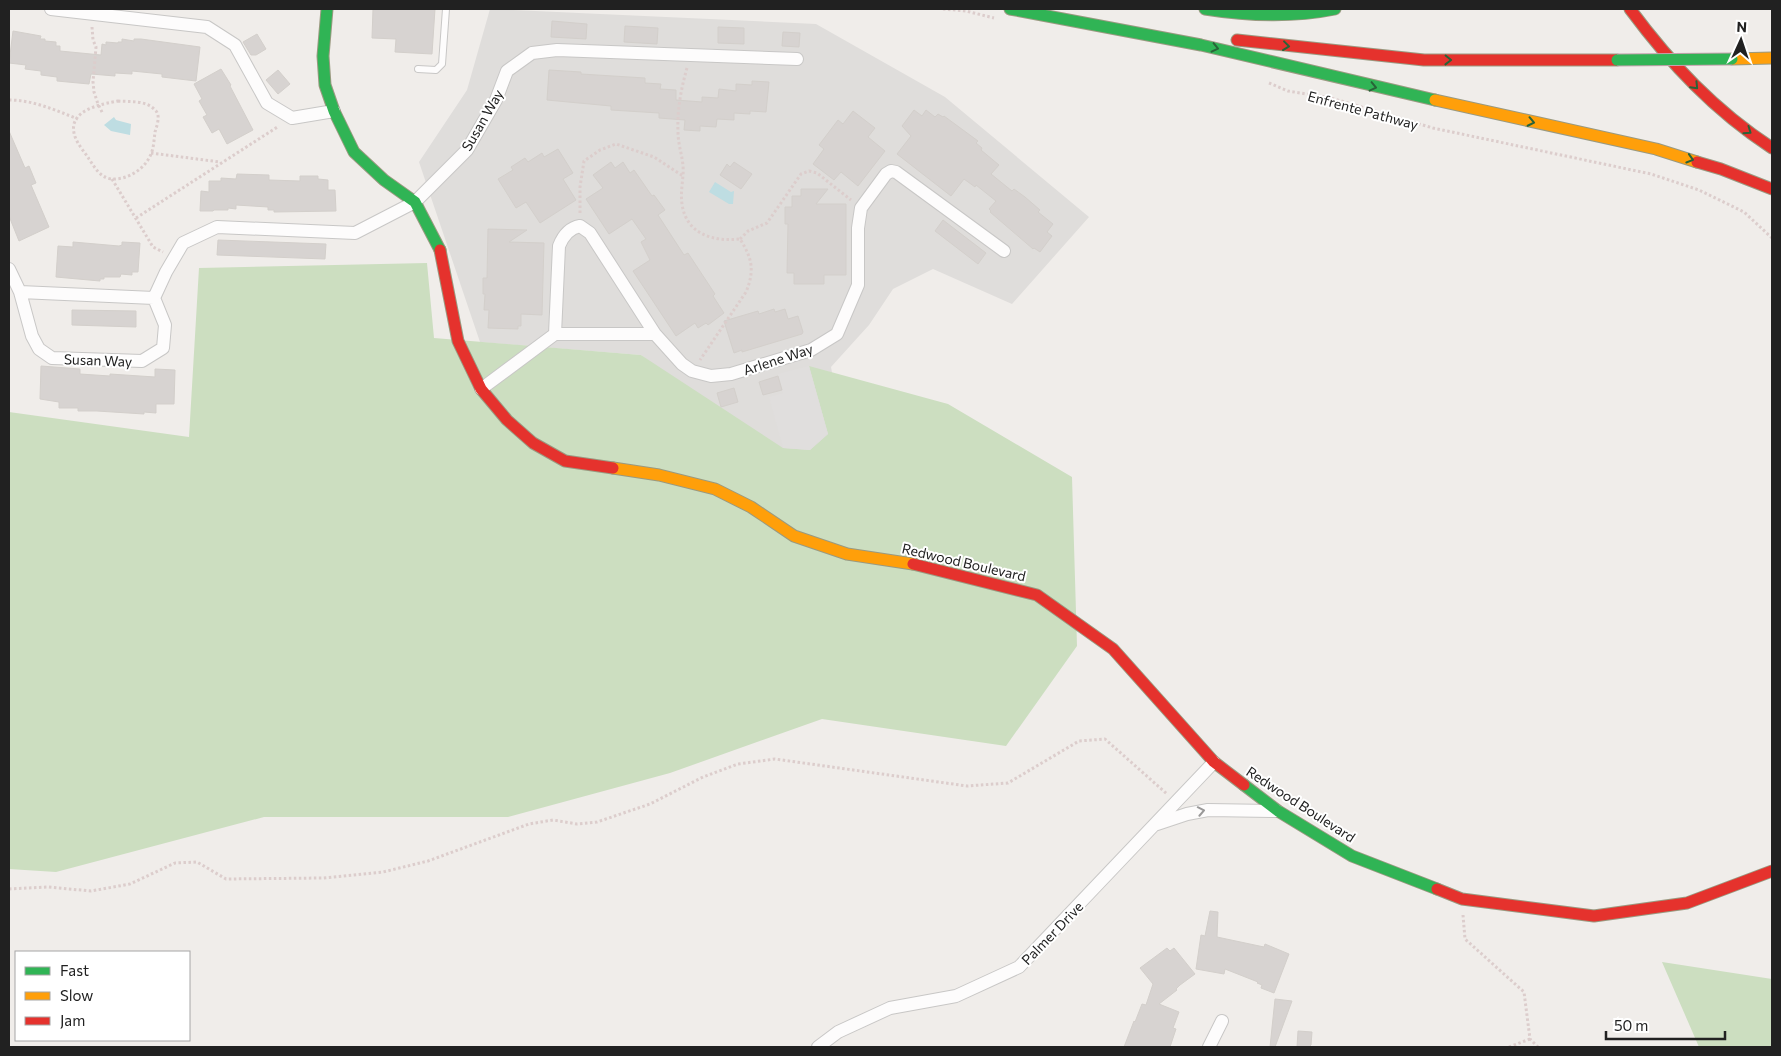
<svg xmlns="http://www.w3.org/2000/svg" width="1781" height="1056" font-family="Commissioner,sans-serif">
<rect width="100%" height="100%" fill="#f0edea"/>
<path fill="#dfdddb" d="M 490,9 L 816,24 L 945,97 L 1089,217 L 1012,304 L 933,269 L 893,289 L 869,325 L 831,367 L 845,442 L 778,459 L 641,355 L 480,342 L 419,162 L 467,90 Z"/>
<path fill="#ccdec0" d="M 427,263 L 434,338 L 641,355 L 783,448 L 810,450 L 828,434 L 809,366 L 948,404 L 1072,477 L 1077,646 L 1006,746 L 822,719 L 670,773 L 508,817 L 264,817 L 56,872 L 9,869 L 9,412 L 189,437 L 199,268 Z
M 1662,962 L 1772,979 L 1772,1047 L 1699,1047 Z"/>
<path fill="#e0dedd" d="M 809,366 L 828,434 L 810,450 L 783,448 L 769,397 L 783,393 L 778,374 Z"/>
<path fill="#bedde2" d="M 114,117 L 116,120 L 131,124 L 130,135 L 111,131 L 104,125 Z
M 715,182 L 731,192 L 734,191 L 733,204 L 729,204 L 709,192 Z"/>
<path fill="#d7d3d1" stroke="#d3cfcb" d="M 373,9 L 435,9 L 432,54 L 395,52 L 396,39 L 372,38 Z
M 552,21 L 587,24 L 586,39 L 551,37 Z
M 625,26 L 658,28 L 657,44 L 624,42 Z
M 718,27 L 744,28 L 744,44 L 718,43 Z
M 13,31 L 41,36 L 40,39 L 45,39 L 45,41 L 56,42 L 56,46 L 60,46 L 60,51 L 101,55 L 102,44 L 106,45 L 106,42 L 118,43 L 118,42 L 122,42 L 122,39 L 134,41 L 134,39 L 141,39 L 200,47 L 196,81 L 162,77 L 162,74 L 132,71 L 132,74 L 115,73 L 115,76 L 91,74 L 89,84 L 57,81 L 57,77 L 41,75 L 41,71 L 25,69 L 26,65 L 9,63 Z
M 783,32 L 800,33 L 799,47 L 782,46 Z
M 257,34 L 266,49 L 256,55 L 251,55 L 243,42 Z
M 221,69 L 231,85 L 230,86 L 253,130 L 227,144 L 219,129 L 212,133 L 203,117 L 207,115 L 199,101 L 202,99 L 194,84 Z
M 278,70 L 290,84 L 278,94 L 266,80 Z
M 549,70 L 581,72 L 581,74 L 645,78 L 645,83 L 661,84 L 660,89 L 676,90 L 676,100 L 702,102 L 702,97 L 718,98 L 719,89 L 736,91 L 736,84 L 752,85 L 752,81 L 769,82 L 766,112 L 750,111 L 750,114 L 734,113 L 734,120 L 717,119 L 716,127 L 700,126 L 700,131 L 684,130 L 685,120 L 659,118 L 659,113 L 611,110 L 611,106 L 547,100 Z
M 914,110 L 922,116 L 926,110 L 935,117 L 938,114 L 943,117 L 944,116 L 978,141 L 976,143 L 982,148 L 981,150 L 999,165 L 991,174 L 1012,191 L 1014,189 L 1025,197 L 1040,210 L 1038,212 L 1053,224 L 1047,232 L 1052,236 L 1040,252 L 1034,248 L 1033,249 L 990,212 L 991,211 L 989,209 L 996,201 L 976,185 L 975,187 L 964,179 L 951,196 L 897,154 L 911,136 L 902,126 Z
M 853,111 L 875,128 L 868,137 L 885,151 L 858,186 L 841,172 L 834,180 L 813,164 L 824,149 L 819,145 L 838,120 L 843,124 Z
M 9,131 L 25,168 L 29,166 L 36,183 L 31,185 L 49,227 L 19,241 L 9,216 Z
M 558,149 L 573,173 L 563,179 L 576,200 L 540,223 L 526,202 L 516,208 L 498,179 L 513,170 L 511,167 L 525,158 L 528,162 L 542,153 L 544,157 Z
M 611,162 L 615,168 L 623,162 L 630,173 L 634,170 L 652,196 L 654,195 L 665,210 L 658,215 L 684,255 L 688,253 L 715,294 L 713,296 L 724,313 L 708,325 L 706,323 L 698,328 L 695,323 L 676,336 L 633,271 L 650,260 L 641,242 L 646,239 L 632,219 L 609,234 L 586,199 L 603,188 L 593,175 Z
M 734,162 L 752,174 L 741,189 L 720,175 L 727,164 L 730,167 Z
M 237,174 L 269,175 L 269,180 L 300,181 L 300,176 L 318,176 L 318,179 L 328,180 L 328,190 L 335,190 L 336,211 L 274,212 L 274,210 L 268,210 L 268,207 L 236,205 L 236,209 L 228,208 L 228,210 L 214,210 L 213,211 L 200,211 L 201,191 L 209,192 L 209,181 L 221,181 L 221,178 L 236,179 Z
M 801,189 L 828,189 L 816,204 L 846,204 L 846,275 L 824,275 L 824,284 L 794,284 L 794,273 L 787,273 L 788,224 L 785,224 L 785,207 L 792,207 L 792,196 L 801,196 Z
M 943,220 L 986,253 L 978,264 L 935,231 Z
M 488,229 L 527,230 L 509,242 L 544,243 L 542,315 L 521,314 L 521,326 L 518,326 L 518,329 L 488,328 L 489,310 L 484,310 L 485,294 L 483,294 L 483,278 L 487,278 Z
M 218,240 L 326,244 L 325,259 L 217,255 Z
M 73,242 L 119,246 L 122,245 L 122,242 L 140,243 L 138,272 L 132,272 L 132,275 L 121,274 L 120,277 L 104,277 L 104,279 L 100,279 L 100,281 L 56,277 L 58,246 L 73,247 Z
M 774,309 L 775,312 L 785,309 L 788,319 L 798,316 L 803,332 L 802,334 L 742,352 L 742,350 L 734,353 L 724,321 L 758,311 L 759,314 Z
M 72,310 L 136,311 L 136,327 L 72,325 Z
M 41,366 L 80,369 L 80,374 L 110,376 L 110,374 L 155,377 L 155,369 L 175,370 L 174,404 L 156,404 L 156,413 L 144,412 L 144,414 L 97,411 L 78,411 L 78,408 L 59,408 L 59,402 L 40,399 Z
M 778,376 L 782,390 L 763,395 L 759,382 Z
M 734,388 L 738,402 L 721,407 L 717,393 Z
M 1210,911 L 1218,912 L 1217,937 L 1264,947 L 1265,944 L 1289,954 L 1274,993 L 1261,988 L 1262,985 L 1257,983 L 1258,982 L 1225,969 L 1224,974 L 1196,969 L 1201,935 L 1205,936 Z
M 1167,948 L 1170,951 L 1174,948 L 1195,974 L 1180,985 L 1176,989 L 1177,990 L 1159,1004 L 1179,1012 L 1173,1028 L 1176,1029 L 1170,1047 L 1124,1047 L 1134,1021 L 1135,1022 L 1142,1004 L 1146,1005 L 1153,984 L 1140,968 Z
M 1275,999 L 1292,1001 L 1275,1047 L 1270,1047 Z
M 1298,1031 L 1312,1032 L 1311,1045 L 1309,1047 L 1297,1047 Z"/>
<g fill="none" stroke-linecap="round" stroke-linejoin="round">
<defs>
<path id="lane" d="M 418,69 L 436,70 L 442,64 L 446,9"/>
<path id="street" d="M 51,9 L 207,27 L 235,45 L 267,103 L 292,118 L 334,111
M 9,269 L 20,292 L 154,298 L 166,272 L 183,243 L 217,227 L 355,233 L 415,202 L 467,150 L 496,100 L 507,71 L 532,53 L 557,50 L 797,59
M 20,292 L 32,336 L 39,349 L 52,358 L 142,361 L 163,348 L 165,325 L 154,298
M 555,334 L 559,246 C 563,236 569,228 580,226 L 590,233 L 655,334 L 682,364 L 692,371 L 711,376 L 731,374 L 811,350 L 837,334 L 858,285 L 858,228 L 861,208 L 886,174 L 891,171 L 896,172 L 1004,251
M 481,389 L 555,334 L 655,334
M 1157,824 L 1187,814 L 1208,810 L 1277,811
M 818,1047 L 838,1032 L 890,1008 L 956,996 L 1019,967 L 1214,762
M 1209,1047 L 1222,1021"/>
<path id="fast" d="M 327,9 L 323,56 L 325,85 L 334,111 L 354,152 L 384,180 L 415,202 L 440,250
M 1010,9 L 1201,45 L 1435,100
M 1205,9 C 1249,16 1291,18 1335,9
M 1244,785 L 1278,811 L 1352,856 L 1437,889"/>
<path id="slow" d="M 1732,59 L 1772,58
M 1435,100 L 1656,149 L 1697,162
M 613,468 L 659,475 L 715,489 L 751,507 L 794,536 L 847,554 L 913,564"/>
<path id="jam" d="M 1630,9 C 1671,64 1714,110 1772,148
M 1237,40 L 1424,60 L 1617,60
M 1697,162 L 1721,169 L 1772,189
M 440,250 L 458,341 L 481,389 L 507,420 L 533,443 L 565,461 L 613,468
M 913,564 L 1037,595 L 1113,649 L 1214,762 L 1244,785
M 1437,889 L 1462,899 L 1594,916 L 1687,903 L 1772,871"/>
</defs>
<use href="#lane" stroke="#c8c7c6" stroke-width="8"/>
<use href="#street" stroke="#c8c7c6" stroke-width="14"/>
<use href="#fast" stroke="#9a9a81" stroke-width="13"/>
<use href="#slow" stroke="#9a9a81" stroke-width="13"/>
<use href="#jam" stroke="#9a9a81" stroke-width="13"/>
<path stroke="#dccdcc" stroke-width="3" stroke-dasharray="2.5 2.5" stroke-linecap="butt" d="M 943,9 L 966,11 L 994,18
M 92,27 L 93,40 L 96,47 L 93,82 L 94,92 L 98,104 L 103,114
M 687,68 C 681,89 677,110 678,132 C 678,144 682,154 683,166 C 684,178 680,191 682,204 C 686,234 713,242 740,239 C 752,258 755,270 746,292 L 700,360
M 1269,83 L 1288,91 L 1331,98 L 1433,128 L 1651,174 L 1699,190 L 1744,212 L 1772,238
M 9,100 C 33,100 55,110 78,119
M 118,101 C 130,102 146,100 155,110 C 161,115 157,125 155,132 C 154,139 154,147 151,154 C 145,169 128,180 111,179 C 100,177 95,168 89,159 C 84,151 76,143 74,133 C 69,109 103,104 118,101 Z
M 151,153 L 220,162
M 112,179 L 153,247 L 163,252
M 580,213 L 580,187 L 584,161 L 600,150 L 616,144 L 654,157 L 683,176
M 136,218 L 279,126
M 740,239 L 748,231 L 767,223 L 801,174 L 809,171 L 817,173 L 851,200
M 9,889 L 48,887 L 91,891 L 130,884 L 175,863 L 197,862 L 226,879 L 323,878 L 383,872 L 428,861 L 529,824 L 553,820 L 577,824 L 597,822 L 650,804 L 703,777 L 738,764 L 775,759 L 967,786 L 1008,783 L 1079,741 L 1105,739 L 1167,794
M 1463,915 L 1465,939 L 1524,992 L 1530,1039 L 1538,1047
M 1509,1047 L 1530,1039"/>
<use href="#lane" stroke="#fdfcfc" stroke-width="6"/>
<use href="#street" stroke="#fdfcfc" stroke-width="12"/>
<use href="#fast" stroke="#30b455" stroke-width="11"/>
<use href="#slow" stroke="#ff9f0a" stroke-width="11"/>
<use href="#jam" stroke="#e5322d" stroke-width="11"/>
<defs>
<path id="fast-bridge" d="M 1617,60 L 1732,59"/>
</defs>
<use href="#fast-bridge" stroke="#c6a1ae" stroke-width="13" stroke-linecap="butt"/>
<use href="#fast-bridge" stroke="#30b455" stroke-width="11"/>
</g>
<defs><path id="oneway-chevron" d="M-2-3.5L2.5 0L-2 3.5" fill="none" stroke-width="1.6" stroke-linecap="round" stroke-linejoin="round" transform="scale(1.25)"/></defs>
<g stroke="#286338">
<use href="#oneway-chevron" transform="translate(1286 46) rotate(7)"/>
<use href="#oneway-chevron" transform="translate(1215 48) rotate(13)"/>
<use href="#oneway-chevron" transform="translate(1448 60) rotate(1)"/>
<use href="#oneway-chevron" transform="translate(1695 86) rotate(46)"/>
<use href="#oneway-chevron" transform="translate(1373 87) rotate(13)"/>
<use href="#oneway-chevron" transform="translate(1531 122) rotate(12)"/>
<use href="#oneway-chevron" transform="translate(1748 131) rotate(35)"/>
<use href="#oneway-chevron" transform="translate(1690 159) rotate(17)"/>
</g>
<use stroke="#9a9999" href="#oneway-chevron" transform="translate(1201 811) rotate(-11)"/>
<g text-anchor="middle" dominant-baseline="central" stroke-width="4" stroke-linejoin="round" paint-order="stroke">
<g font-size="14" fill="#212121" stroke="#fff">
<text transform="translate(1363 110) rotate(15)">Enfrente Pathway</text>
<text transform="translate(482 120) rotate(-60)">Susan Way</text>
<text transform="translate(778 359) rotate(-18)">Arlene Way</text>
<text transform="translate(98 360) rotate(2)">Susan Way</text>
<text transform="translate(964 562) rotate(13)">Redwood Boulevard</text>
<text transform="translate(1301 804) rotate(33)">Redwood Boulevard</text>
<text transform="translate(1052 933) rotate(-46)">Palmer Drive</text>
</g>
</g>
<rect width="1781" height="1056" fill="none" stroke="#212121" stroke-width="20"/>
<rect x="15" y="951" width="175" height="90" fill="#ffffff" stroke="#a6a6a6"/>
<rect x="25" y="967" width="25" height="8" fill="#30b455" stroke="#a6a6a6"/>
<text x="60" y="976" font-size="15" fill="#212121">Fast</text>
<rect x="25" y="992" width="25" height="8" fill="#ff9f0a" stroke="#a6a6a6"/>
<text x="60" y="1001" font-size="15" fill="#212121">Slow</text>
<rect x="25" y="1017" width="25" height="8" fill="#e5322d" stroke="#a6a6a6"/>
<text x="60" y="1026" font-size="15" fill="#212121">Jam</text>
<g transform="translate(1741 40) rotate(3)" stroke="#ffffff" stroke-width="4" paint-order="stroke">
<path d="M0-4L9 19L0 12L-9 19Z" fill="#212121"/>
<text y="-8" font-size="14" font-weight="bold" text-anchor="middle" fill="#212121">N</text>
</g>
<path d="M1606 1031v8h119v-8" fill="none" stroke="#212121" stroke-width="2.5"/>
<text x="1614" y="1031" font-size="15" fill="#212121" stroke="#ffffff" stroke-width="4" paint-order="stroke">50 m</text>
</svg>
